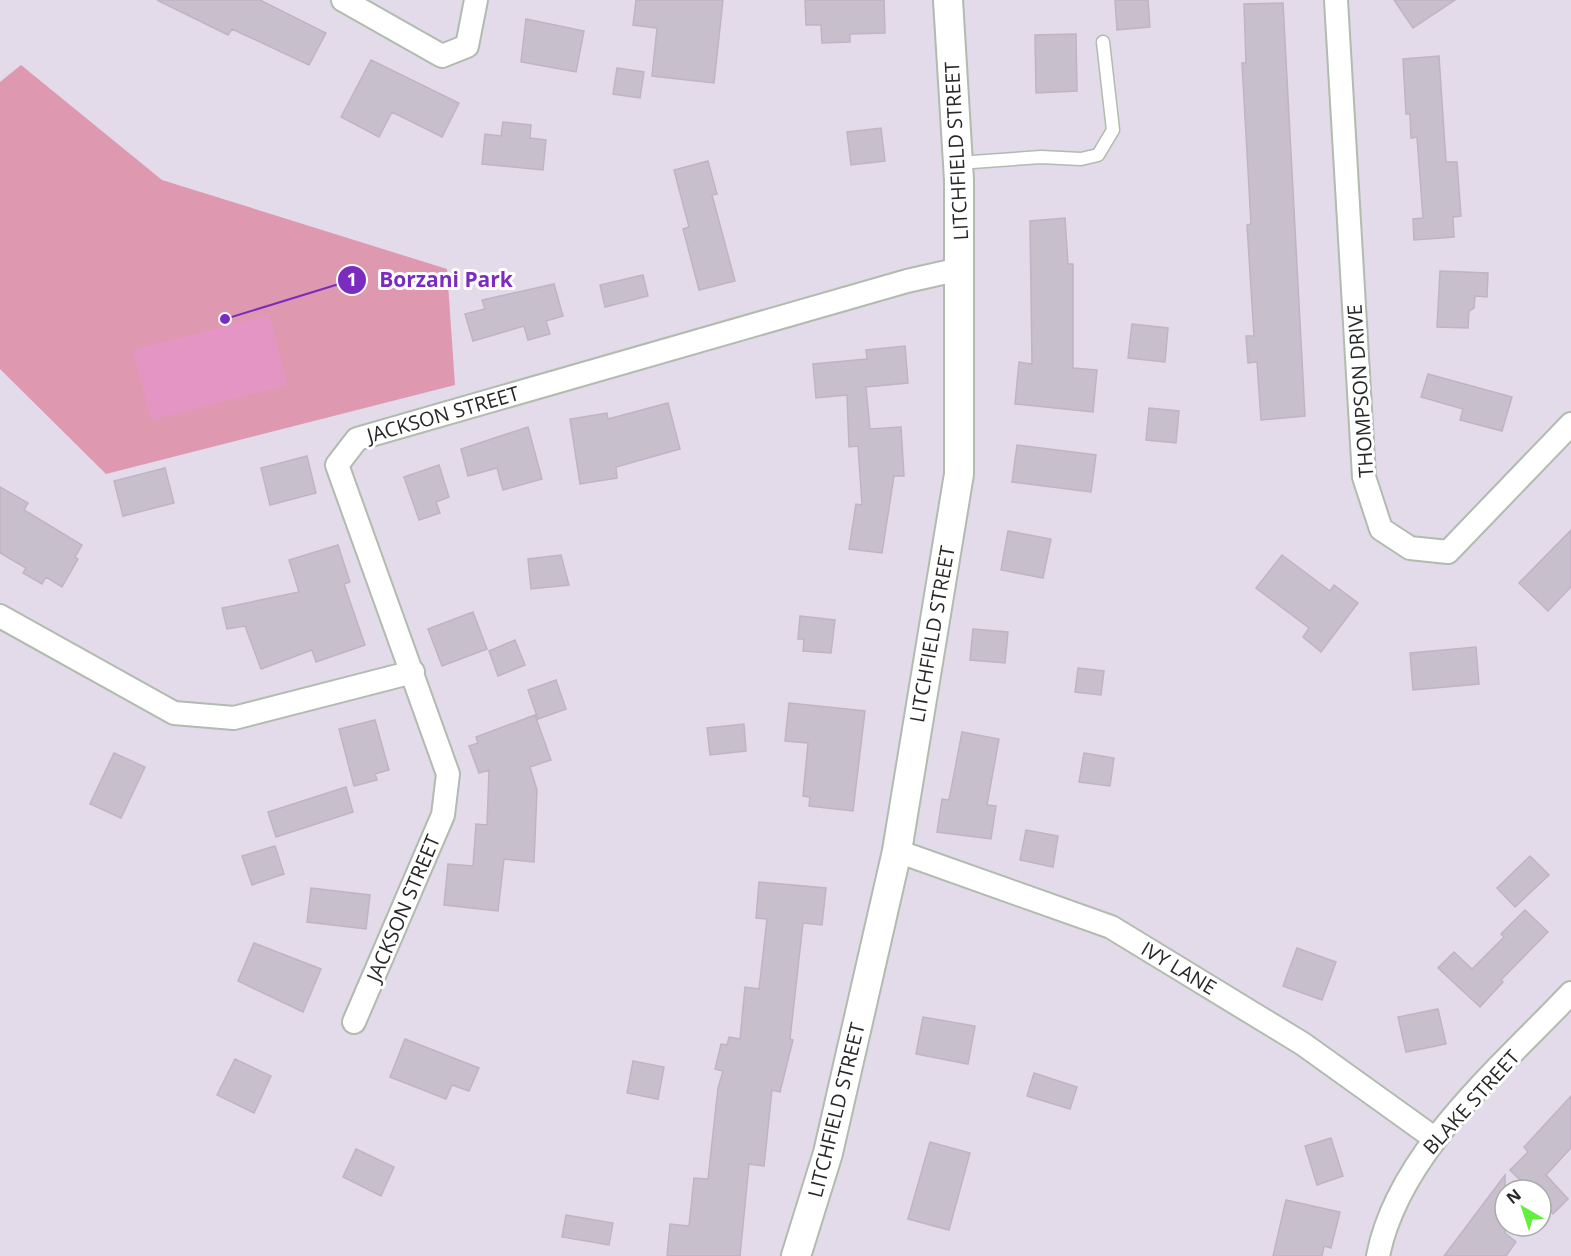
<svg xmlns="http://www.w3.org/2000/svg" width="1571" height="1256" font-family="'Open Sans',sans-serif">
<rect width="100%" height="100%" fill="#e3daea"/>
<path fill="#de99b1" d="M 21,65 L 162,180 L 447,269 L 455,385 L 106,474 L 0,369 L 0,82 Z"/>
<path fill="#e595c4" d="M 269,315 L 287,385 L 151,420 L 133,350 Z"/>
<path fill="#c7bfcc" stroke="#bfb4c5" stroke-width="1.5" d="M 157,0 L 260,0 L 326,33 L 309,65 L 232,29 L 228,35 Z
M 636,0 L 723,0 L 714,83 L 652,76 L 657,28 L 633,25 Z
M 805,0 L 884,0 L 885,33 L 850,34 L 850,42 L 822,43 L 821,25 L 806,25 Z
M 1115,0 L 1148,0 L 1150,27 L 1117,30 Z
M 1394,0 L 1455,0 L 1413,28 Z
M 1283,3 L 1305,416 L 1261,420 L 1257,362 L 1248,363 L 1246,336 L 1254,336 L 1247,225 L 1251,224 L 1242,63 L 1246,63 L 1244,4 Z
M 526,19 L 584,31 L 576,72 L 521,62 Z
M 1076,34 L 1077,91 L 1036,93 L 1035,35 Z
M 1439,56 L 1446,162 L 1457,162 L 1461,216 L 1453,217 L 1454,237 L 1414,240 L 1413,219 L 1423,218 L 1417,137 L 1411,138 L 1410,114 L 1406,114 L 1403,59 Z
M 371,60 L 459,103 L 442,137 L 392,112 L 379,137 L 341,117 Z
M 617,68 L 644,72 L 640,98 L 613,94 Z
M 503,122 L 531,125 L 530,138 L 546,140 L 543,170 L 482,164 L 485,134 L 501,136 Z
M 881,128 L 885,161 L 851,165 L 847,132 Z
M 708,161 L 717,194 L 712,195 L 735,281 L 699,290 L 683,229 L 689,227 L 674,170 Z
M 1065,218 L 1068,264 L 1073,264 L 1073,368 L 1097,370 L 1093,412 L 1015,404 L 1019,362 L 1032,364 L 1030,221 Z
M 1440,271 L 1488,273 L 1487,297 L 1475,296 L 1474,308 L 1469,311 L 1468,328 L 1437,327 Z
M 643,275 L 648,296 L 605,307 L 600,285 Z
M 554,284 L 563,316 L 546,321 L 550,334 L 528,340 L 524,326 L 473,341 L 465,314 L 485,309 L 482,300 Z
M 1132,324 L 1168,328 L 1165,362 L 1128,358 Z
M 905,346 L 908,383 L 866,387 L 870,429 L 901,427 L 904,476 L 894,476 L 882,553 L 849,549 L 856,504 L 862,505 L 858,446 L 849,447 L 847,395 L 816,398 L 813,364 L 867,359 L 866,350 Z
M 1428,374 L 1512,397 L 1502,431 L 1460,420 L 1463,409 L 1421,397 Z
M 668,403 L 680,449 L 616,467 L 617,478 L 580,484 L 570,419 L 607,413 L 608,419 Z
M 1149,408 L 1179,411 L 1176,443 L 1146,440 Z
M 528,427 L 542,479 L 503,490 L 497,468 L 468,476 L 461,449 Z
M 1017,445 L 1096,455 L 1091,492 L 1012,482 Z
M 307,456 L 316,493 L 270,505 L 261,468 Z
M 439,465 L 449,497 L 436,502 L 440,513 L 419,520 L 404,477 Z
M 165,468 L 174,503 L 123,516 L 114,481 Z
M 0,487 L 28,503 L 24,510 L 82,545 L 75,557 L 78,559 L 62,587 L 46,577 L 42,584 L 23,573 L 26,568 L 0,553 Z
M 1571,530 L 1571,587 L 1548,611 L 1519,583 Z
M 1008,531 L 1051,539 L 1043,578 L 1001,570 Z
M 338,545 L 350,582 L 344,584 L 365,645 L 316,662 L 312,650 L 261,669 L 245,626 L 227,629 L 222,608 L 299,592 L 289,560 Z
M 561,555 L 569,585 L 531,589 L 528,559 Z
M 1282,555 L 1330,591 L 1334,585 L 1358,603 L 1321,652 L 1303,637 L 1309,628 L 1256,588 Z
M 473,612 L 487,649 L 442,666 L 428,629 Z
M 800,616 L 835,620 L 831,653 L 803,651 L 804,639 L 798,639 Z
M 973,629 L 1008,632 L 1005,663 L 970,660 Z
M 515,640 L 525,665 L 498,676 L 489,651 Z
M 1476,647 L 1479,684 L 1413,690 L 1410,653 Z
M 1078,668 L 1104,671 L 1101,695 L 1075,692 Z
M 556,680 L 566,709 L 538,719 L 528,690 Z
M 789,703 L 865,711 L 853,811 L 809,806 L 810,797 L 803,796 L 808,743 L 785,741 Z
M 535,715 L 551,760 L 530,767 L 537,790 L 534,862 L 504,859 L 498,911 L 444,905 L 448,864 L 473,866 L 476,824 L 487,825 L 489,770 L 479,773 L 469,746 L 478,743 L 476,737 Z
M 375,720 L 389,770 L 375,774 L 377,780 L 354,786 L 339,729 Z
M 744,724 L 746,751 L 710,755 L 707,728 Z
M 962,732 L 999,739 L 987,805 L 996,806 L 991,839 L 937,832 L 942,799 L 949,800 Z
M 114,753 L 145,767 L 121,818 L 90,804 Z
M 1084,753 L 1114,758 L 1110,786 L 1079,782 Z
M 346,787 L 353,812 L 276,837 L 268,812 Z
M 1026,830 L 1058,836 L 1053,867 L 1020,860 Z
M 275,846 L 284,874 L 252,885 L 242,856 Z
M 1530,856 L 1549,875 L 1515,907 L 1497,888 Z
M 759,882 L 826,888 L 822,925 L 803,923 L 790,1039 L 793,1040 L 780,1092 L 772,1090 L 764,1166 L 749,1164 L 740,1256 L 667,1256 L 670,1224 L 689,1226 L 694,1178 L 708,1179 L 718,1088 L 723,1071 L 715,1069 L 721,1044 L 727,1045 L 729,1037 L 740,1039 L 745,987 L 759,989 L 767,919 L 756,918 Z
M 311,888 L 370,895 L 366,929 L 307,922 Z
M 1525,910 L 1548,932 L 1501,980 L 1503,982 L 1480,1007 L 1438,968 L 1454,952 L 1472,969 L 1504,937 L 1501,934 Z
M 254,943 L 321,969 L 303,1012 L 238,981 Z
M 1297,948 L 1336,962 L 1322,1000 L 1283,986 Z
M 1438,1009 L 1446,1044 L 1406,1052 L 1398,1017 Z
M 923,1017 L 975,1026 L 968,1064 L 916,1054 Z
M 405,1039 L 479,1068 L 469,1091 L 452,1085 L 446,1099 L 390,1077 Z
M 235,1059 L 271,1076 L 254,1113 L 217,1095 Z
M 633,1061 L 664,1067 L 658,1099 L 627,1093 Z
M 1034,1073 L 1077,1087 L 1070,1109 L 1027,1096 Z
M 1571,1096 L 1571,1148 L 1546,1175 L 1568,1199 L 1553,1214 L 1541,1202 L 1541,1190 L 1530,1190 L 1510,1170 L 1528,1152 L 1524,1147 Z
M 1331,1138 L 1343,1176 L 1317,1185 L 1305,1146 Z
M 930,1142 L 970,1153 L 949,1230 L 908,1219 Z
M 356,1149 L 394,1167 L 381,1196 L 343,1177 Z
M 1505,1175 L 1505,1233 L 1516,1242 L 1506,1256 L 1444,1256 Z
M 1286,1200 L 1340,1212 L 1331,1248 L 1324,1246 L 1322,1256 L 1273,1256 Z
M 566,1215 L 613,1223 L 609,1245 L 562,1237 Z"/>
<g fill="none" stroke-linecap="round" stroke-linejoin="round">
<defs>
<path id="service" d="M 958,163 L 1041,157 L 1081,159 L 1098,155 L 1113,130 L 1103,42"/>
<path id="minor" d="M 343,0 L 442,56 L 467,46 L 476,0
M 1336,0 L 1364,477 L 1381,529 L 1410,548 L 1448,552 L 1571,424
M 0,616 L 174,713 L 234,718 L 413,672
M 897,851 L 1111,927 L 1303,1044 L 1434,1138
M 354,1022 L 443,815 L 448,774 L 337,465 L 357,439 L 907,281 L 960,269
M 1378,1256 C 1398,1153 1501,1067 1571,993"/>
<path id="tertiary" d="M 796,1256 L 828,1153 L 897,851 L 959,474 L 959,180 L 948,0"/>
</defs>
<use href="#service" stroke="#b1bbae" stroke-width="15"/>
<use href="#minor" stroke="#b1bbae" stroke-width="26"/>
<use href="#tertiary" stroke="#b1bbae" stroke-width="32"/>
<use href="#service" stroke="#fff" stroke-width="12"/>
<use href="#minor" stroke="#fff" stroke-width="22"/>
<use href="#tertiary" stroke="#fff" stroke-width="28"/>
</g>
<g text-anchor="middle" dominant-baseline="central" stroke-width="6" stroke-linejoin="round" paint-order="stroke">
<g font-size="20" fill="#282828" stroke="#fff">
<text transform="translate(956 151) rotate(-93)">LITCHFIELD STREET</text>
<text transform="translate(1360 391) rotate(-94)">THOMPSON DRIVE</text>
<text transform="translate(443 414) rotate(-16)">JACKSON STREET</text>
<text transform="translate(932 634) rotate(-80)">LITCHFIELD STREET</text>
<text transform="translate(403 908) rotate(-67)">JACKSON STREET</text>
<text transform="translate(1179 968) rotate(31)">IVY LANE</text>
<text transform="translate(1471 1102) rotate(-48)">BLAKE STREET</text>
<text transform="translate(836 1110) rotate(-76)">LITCHFIELD STREET</text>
</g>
</g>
<path fill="none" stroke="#7b2cbf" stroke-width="2" d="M225 319L352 280"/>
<g fill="#7b2cbf" stroke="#fff" stroke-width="2">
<circle cx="225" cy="319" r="6"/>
<circle cx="352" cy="280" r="15"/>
</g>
<g font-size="18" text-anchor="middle" font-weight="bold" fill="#fff">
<text x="352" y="286">1</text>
</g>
<g font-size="21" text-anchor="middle" font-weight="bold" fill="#7b2cbf" stroke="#fff" stroke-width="6" stroke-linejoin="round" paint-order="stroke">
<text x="446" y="287">Borzani Park</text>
</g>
<g transform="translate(1523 1208) rotate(321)"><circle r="28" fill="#ffffff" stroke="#a9a9a9" stroke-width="1.5"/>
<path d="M0-4.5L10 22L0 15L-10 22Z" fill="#62f040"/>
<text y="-9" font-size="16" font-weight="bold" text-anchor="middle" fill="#282828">N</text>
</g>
</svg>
